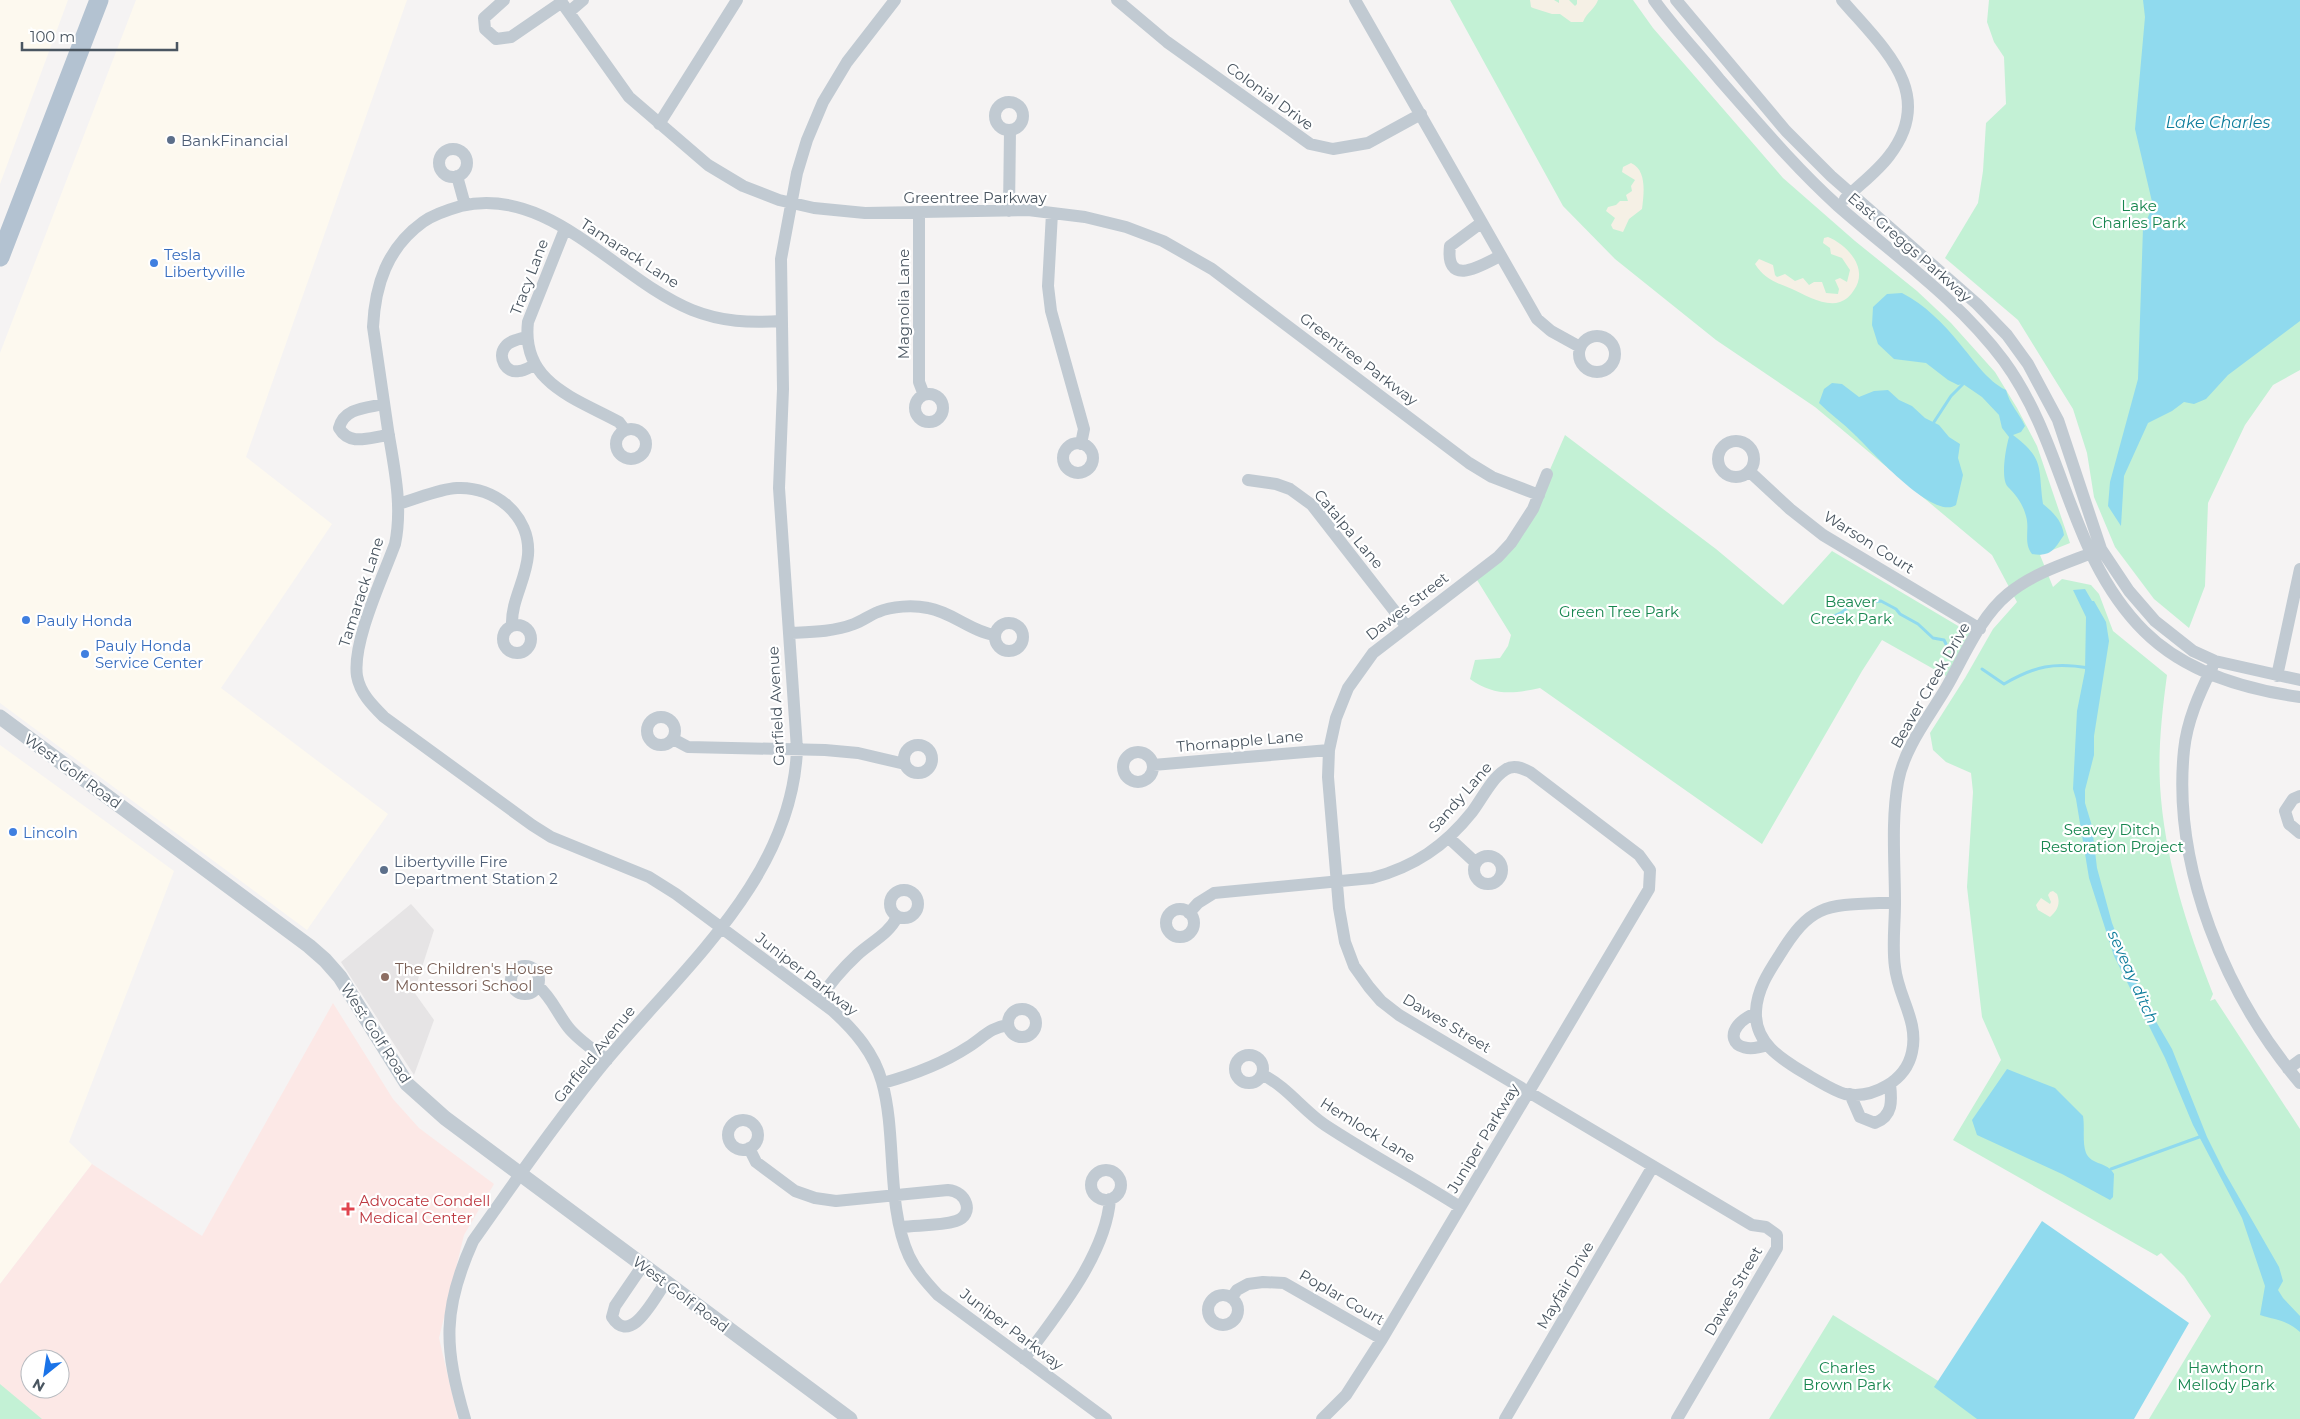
<svg xmlns="http://www.w3.org/2000/svg" width="2300" height="1419" font-family="Montserrat,sans-serif">
<rect width="100%" height="100%" fill="#f5f3f3"/>
<path fill="#fdf9ef" d="M 0,0 L 68,0 L 0,184 Z
M 136,0 L 407,0 L 246,457 L 332,524 L 221,688 L 388,814 L 307,930 L 0,703 L 0,353 Z
M 0,745 L 174,871 L 69,1142 L 92,1164 L 0,1284 Z"/>
<path fill="#e6e4e5" d="M 411,904 L 434,930 L 414,992 L 434,1020 L 414,1075 L 341,962 Z"/>
<path fill="#fce8e6" fill-rule="evenodd" d="M 333,1003 L 393,1099 L 419,1128 L 494,1184 L 464,1235 L 439,1338 L 458,1419 L 0,1419 L 0,1284 L 92,1164 L 202,1236 ZM 30,1359 L 60,1359 L 60,1389 L 30,1389 Z"/>
<path fill="#c3f1d5" d="M 1450,0 L 1633,0 L 1653,28 L 1783,178 L 1855,241 L 1917,291 L 1951,323 L 1995,372 L 2017,408 L 2037,446 L 2070,543 L 2040,555 L 2053,587 L 2062,579 L 2091,585 L 2099,594 L 2113,631 L 2167,675 C 2162,712 2158,749 2160,785 C 2164,857 2187,928 2213,994 L 2210,1001 L 2215,999 L 2300,1129 L 2300,1419 L 2149,1419 L 2211,1316 L 2184,1276 L 2161,1253 L 2157,1256 L 1953,1140 L 2001,1060 L 1982,1017 L 1967,887 L 1973,792 L 1971,773 L 1946,762 L 1933,750 L 1930,733 L 1965,678 L 1993,629 L 2017,602 L 1992,555 L 1815,407 L 1716,340 L 1615,259 L 1563,206 Z
M 1989,0 L 2300,0 L 2300,370 L 2273,385 L 2245,425 L 2208,503 L 2205,586 L 2189,628 L 2154,599 L 2115,547 L 2094,497 L 2087,453 L 2073,409 L 2018,320 L 1945,258 L 1978,203 L 1983,171 L 1986,123 L 2006,104 L 2004,57 L 1994,42 L 1987,22 Z
M 1565,435 L 1716,549 L 1783,605 L 1832,551 L 1975,636 L 1946,676 L 1882,640 L 1862,671 L 1762,844 L 1540,688 C 1512,694 1494,696 1470,679 L 1475,660 L 1500,658 L 1508,646 L 1511,635 L 1474,575 L 1498,557 L 1545,481 Z
M 1833,1315 L 1999,1419 L 1769,1419 Z
M 0,1384 L 42,1419 L 0,1419 Z"/>
<path fill="#f5f0e5" d="M 1530,0 L 1554,0 L 1559,3 L 1559,0 L 1569,0 L 1575,6 L 1577,4 L 1577,0 L 1598,0 C 1595,9 1587,12 1583,22 L 1571,22 L 1560,14 L 1552,14 L 1533,8 L 1531,7 Z
M 1631,163 C 1647,170 1644,193 1642,209 L 1629,219 L 1623,232 L 1613,229 L 1611,225 L 1615,218 L 1606,211 L 1608,207 L 1616,205 L 1620,201 L 1628,201 L 1626,195 L 1632,191 L 1631,186 L 1635,180 L 1622,172 L 1623,167 Z
M 1828,237 C 1848,245 1869,269 1854,290 C 1851,295 1846,300 1840,302 C 1825,307 1805,295 1792,289 C 1777,283 1764,279 1755,264 L 1759,259 L 1773,265 L 1775,275 L 1777,277 L 1785,274 L 1795,281 L 1803,278 L 1809,285 L 1814,282 L 1822,282 L 1826,293 L 1838,294 L 1839,289 L 1835,280 L 1840,278 L 1847,282 L 1850,270 L 1842,258 L 1831,254 L 1830,248 L 1823,243 L 1824,238 Z
M 2053,891 L 2057,894 C 2061,904 2057,911 2050,917 L 2038,910 L 2036,905 L 2041,898 L 2050,904 L 2051,902 L 2048,895 L 2050,892 Z"/>
<path fill="#90daee" d="M 2143,0 L 2300,0 L 2300,321 L 2228,375 L 2206,399 L 2194,404 L 2184,402 L 2172,411 L 2148,423 L 2124,476 L 2121,526 L 2108,506 L 2110,482 L 2138,379 L 2143,228 L 2153,206 L 2135,129 L 2145,17 Z
M 1902,293 C 1925,305 1943,323 1960,344 C 1973,359 1987,381 2006,390 C 2010,405 2019,413 2025,426 L 2021,432 L 2013,435 C 2045,459 2038,468 2043,504 C 2054,513 2062,521 2064,535 C 2054,549 2052,557 2032,554 C 2023,543 2030,529 2026,516 C 2023,504 2016,495 2008,487 C 2000,479 2006,447 2009,437 L 2002,428 L 1999,415 L 1982,397 L 1963,384 L 1958,385 L 1948,380 L 1926,363 L 1894,359 L 1878,344 L 1872,325 L 1873,307 L 1887,294 Z
M 1832,383 L 1842,384 L 1859,397 L 1874,391 L 1888,390 L 1899,400 L 1912,406 L 1925,418 L 1939,425 L 1949,437 L 1960,444 L 1958,458 L 1963,475 L 1956,505 C 1933,521 1870,449 1854,434 C 1843,423 1830,414 1819,403 L 1824,389 Z
M 2085,589 L 2092,601 L 2094,601 L 2106,622 L 2109,641 L 2094,736 L 2094,755 L 2085,790 L 2085,803 L 2092,826 L 2097,868 L 2112,923 L 2130,969 L 2147,1006 L 2172,1049 L 2207,1137 L 2225,1173 L 2279,1267 L 2283,1281 L 2278,1290 L 2283,1298 L 2300,1316 L 2300,1332 C 2287,1320 2276,1320 2260,1315 L 2265,1286 L 2242,1218 L 2193,1125 L 2165,1058 L 2114,956 L 2089,878 L 2076,799 L 2073,789 L 2077,711 L 2085,671 L 2086,617 L 2073,590 Z
M 2007,1069 L 2055,1088 L 2083,1116 C 2085,1128 2082,1142 2086,1153 C 2091,1165 2108,1162 2114,1174 L 2113,1197 L 2110,1200 L 2062,1174 L 1977,1135 L 1972,1120 Z
M 2042,1221 L 2189,1323 L 2134,1419 L 1977,1419 L 1934,1387 Z"/>
<g fill="none" stroke-linecap="round" stroke-linejoin="round">
<path stroke="#90daee" stroke-width="3" d="M 1934,422 L 1951,396 L 1963,384
M 1814,623 C 1828,617 1844,616 1852,602 L 1881,601 L 1896,609 L 1900,614 L 1918,624 L 1933,638 L 1944,640 L 1946,644
M 1982,669 L 2004,684 C 2035,666 2054,662 2089,668
M 2111,1169 L 2202,1136"/>
<path stroke="#c1cad2" stroke-width="12" d="M 504,0 L 484,18 L 485,29 L 496,39 L 511,37 L 562,2
M 560,0 L 629,97 L 708,165 L 743,186 L 779,200 L 814,208 L 865,213 L 1028,210 L 1085,217 L 1126,227 L 1163,241 L 1212,269 L 1469,463 L 1492,477 L 1539,495
M 1117,0 L 1167,42 L 1310,144 L 1333,149 L 1368,143 L 1421,114
M 1355,0 L 1537,319 L 1551,331 L 1580,347
M 1654,0 C 1674,28 1698,53 1720,80 C 1758,123 1795,167 1838,206 C 1895,256 1958,299 2004,361 C 2066,446 2068,555 2144,631 C 2185,672 2243,689 2300,697
M 1676,0 L 1786,131 L 1831,176 L 1977,304 L 2007,335 L 2028,364 L 2058,420 L 2101,549 L 2129,591 L 2155,621 L 2193,651 L 2215,661 L 2300,680
M 1842,0 C 1882,47 1938,93 1889,156 C 1877,172 1859,185 1845,199
M 569,12 L 583,0
M995 116a14 14 0 1 1 28 0a14 14 0 1 1-28 0Z
M 659,124 L 737,0
M439 163a14 14 0 1 1 28 0a14 14 0 1 1-28 0Z
M 457,176 L 465,205
M 1009,211 L 1010,130
M 919,212 L 919,382 L 924,395
M 1052,213 L 1048,286 L 1051,311 L 1084,429 L 1081,444
M 1481,223 L 1450,246 C 1445,288 1481,266 1500,256
M 565,229 L 528,322 C 521,383 575,398 619,422 L 625,430
M 781,321 C 750,323 722,322 692,310 C 616,279 550,185 461,206 C 447,210 434,214 423,222 C 387,248 375,285 373,327 C 378,361 383,396 388,430 C 394,467 403,506 395,544 C 383,577 352,642 357,676 C 360,693 372,705 384,717 L 532,825 L 551,837 L 649,877 L 676,894 L 833,1011 C 855,1031 874,1053 882,1082 C 897,1135 886,1206 909,1256 C 916,1271 927,1283 938,1295 L 1106,1419
M1579 354a18 18 0 1 1 36 0a18 18 0 1 1-36 0Z
M 526,337 C 519,339 509,341 505,347 C 497,357 506,374 519,371 C 524,371 530,367 534,365
M915 408a14 14 0 1 1 28 0a14 14 0 1 1-28 0Z
M 384,404 C 366,408 344,408 339,428 C 350,447 370,437 389,435
M616 444a15 15 0 1 1 30 0a15 15 0 1 1-30 0Z
M1718 459a18 18 0 1 1 36 0a18 18 0 1 1-36 0Z
M1063 458a15 15 0 1 1 30 0a15 15 0 1 1-30 0Z
M 1749,471 L 1790,509 L 1823,535 L 1980,629
M 1547,474 L 1533,509 L 1511,543 L 1498,557 L 1373,653 L 1348,688 L 1336,718 L 1329,750 L 1328,777 L 1339,908 L 1345,942 L 1354,966 L 1369,987 L 1381,1001 L 1399,1015 L 1752,1225 L 1766,1227 L 1777,1235 L 1777,1248 L 1677,1419
M 1248,480 L 1276,484 L 1290,489 L 1312,505 L 1407,627
M 398,504 C 417,499 438,489 457,488 C 495,486 531,516 528,555 C 526,580 511,601 512,625
M995 637a14 14 0 1 1 28 0a14 14 0 1 1-28 0Z
M503 639a14 14 0 1 1 28 0a14 14 0 1 1-28 0Z
M 789,633 C 811,632 833,632 854,624 C 862,621 870,615 878,612 C 892,606 913,605 928,608 C 952,612 972,632 995,635
M 2212,668 C 2199,694 2187,721 2184,750 C 2172,867 2226,996 2300,1083
M 2277,676 L 2300,569
M647 731a14 14 0 1 1 28 0a14 14 0 1 1-28 0Z
M 673,739 L 688,747 L 825,750 L 858,753 L 905,764
M904 759a14 14 0 1 1 28 0a14 14 0 1 1-28 0Z
M1123 767a15 15 0 1 1 30 0a15 15 0 1 1-30 0Z
M 1153,765 L 1329,750
M 2300,796 L 2293,799 L 2285,811 L 2289,824 L 2300,833
M 1449,838 L 1476,863
M1474 870a14 14 0 1 1 28 0a14 14 0 1 1-28 0Z
M890 904a14 14 0 1 1 28 0a14 14 0 1 1-28 0Z
M 1881,903 L 1895,903 C 1895,924 1892,947 1895,967 C 1898,997 1919,1021 1912,1052 C 1906,1081 1873,1099 1845,1094 C 1834,1091 1822,1083 1811,1077 C 1787,1062 1754,1046 1756,1011 C 1757,990 1768,973 1779,956 C 1810,905 1824,905 1881,903 Z
M 1895,903 C 1895,863 1891,821 1898,782 C 1904,748 1929,717 1946,688 C 1964,657 1980,617 2008,594 C 2033,573 2067,563 2097,551
M1166 923a14 14 0 1 1 28 0a14 14 0 1 1-28 0Z
M 1189,913 L 1198,903 L 1214,893 L 1372,878 C 1414,867 1445,846 1472,812 C 1482,799 1491,779 1505,770 C 1513,764 1522,768 1530,772 L 1639,855 L 1650,870 L 1649,889 L 1382,1339 L 1346,1395 L 1322,1419
M511 980a14 14 0 1 1 28 0a14 14 0 1 1-28 0Z
M 538,986 C 552,998 557,1013 568,1027 C 578,1040 594,1050 607,1060
M 819,1000 C 830,983 842,969 857,955 C 871,942 889,934 897,917
M1008 1023a14 14 0 1 1 28 0a14 14 0 1 1-28 0Z
M 1756,1013 C 1721,1027 1729,1058 1767,1045
M1235 1069a14 14 0 1 1 28 0a14 14 0 1 1-28 0Z
M 2288,1069 L 2300,1060
M 1263,1075 C 1287,1087 1303,1110 1325,1125 C 1369,1154 1416,1179 1460,1207
M 883,1083 C 912,1075 942,1064 968,1047 C 984,1037 989,1028 1008,1025
M 1850,1094 L 1860,1117 L 1875,1123 C 1893,1116 1892,1101 1890,1084
M728 1135a15 15 0 1 1 30 0a15 15 0 1 1-30 0Z
M 749,1148 L 756,1162 L 795,1191 L 815,1198 L 836,1201 L 948,1190 C 967,1191 975,1215 956,1221 C 939,1226 918,1225 901,1227
M1091 1185a15 15 0 1 1 30 0a15 15 0 1 1-30 0Z
M 643,1265 L 615,1306 L 612,1317 C 631,1347 654,1298 666,1282
M1208 1310a15 15 0 1 1 30 0a15 15 0 1 1-30 0Z
M 1232,1297 L 1237,1290 L 1248,1284 L 1263,1282 L 1284,1283 L 1382,1339
M 1024,1359 C 1056,1315 1106,1255 1110,1199
M 465,1419 C 444,1347 442,1310 473,1241 C 513,1184 553,1127 596,1073 C 673,976 792,883 797,749 L 779,488 L 783,389 L 781,259 L 797,173 L 807,140 L 823,102 L 847,62 L 895,0
M 1505,1419 L 1653,1166"/>
<path stroke="#c1cad2" stroke-width="15" d="M 0,717 L 309,946 L 325,960 L 340,977 L 407,1084 L 445,1118 L 850,1419"/>
<path stroke="#b3c2d1" stroke-width="19" d="M 0,257 L 99,0"/>
</g>
<g fill="#5c6f8a" stroke="#fff" stroke-width="2">
<circle cx="171" cy="140" r="5"/>
<circle cx="384" cy="870" r="5"/>
</g>
<g fill="#3f7fe0" stroke="#fff" stroke-width="2">
<circle cx="154" cy="263" r="5"/>
<circle cx="26" cy="620" r="5"/>
<circle cx="85" cy="654" r="5"/>
<circle cx="13" cy="832" r="5"/>
</g>
<circle fill="#8d6e63" stroke="#fff" stroke-width="2" cx="385" cy="977" r="5"/>
<path fill="#e0444e" stroke="#fff" stroke-width="2" d="M345.5 1201.5h5v5h5v5h-5v5h-5v-5h-5v-5h5z"/>
<g text-anchor="middle" dominant-baseline="central" stroke-width="4.5" stroke-linejoin="round" paint-order="stroke">
<g font-size="15" fill="#4a5661" stroke="#fff">
<text transform="translate(1270 96) rotate(36)">Colonial Drive</text>
<text x="975" y="197">Greentree Parkway</text>
<text transform="translate(1910 247) rotate(41)">East Greggs Parkway</text>
<text transform="translate(630 253) rotate(33)">Tamarack Lane</text>
<text transform="translate(529 277) rotate(-69)">Tracy Lane</text>
<text transform="translate(903 304) rotate(-90)">Magnolia Lane</text>
<text transform="translate(1359 359) rotate(37)">Greentree Parkway</text>
<text transform="translate(1349 529) rotate(50)">Catalpa Lane</text>
<text transform="translate(1869 542) rotate(32)">Warson Court</text>
<text transform="translate(361 592) rotate(-72)">Tamarack Lane</text>
<text transform="translate(1407 606) rotate(-38)">Dawes Street</text>
<text transform="translate(1930 685) rotate(-60)">Beaver Creek Drive</text>
<text transform="translate(776 706) rotate(-93)">Garfield Avenue</text>
<text transform="translate(1240 741) rotate(-5)">Thornapple Lane</text>
<text transform="translate(73 771) rotate(36)">West Golf Road</text>
<text transform="translate(1460 797) rotate(-49)">Sandy Lane</text>
<text transform="translate(807 974) rotate(38)">Juniper Parkway</text>
<text transform="translate(1447 1023) rotate(31)">Dawes Street</text>
<text transform="translate(376 1033) rotate(57)">West Golf Road</text>
<text transform="translate(594 1054) rotate(-51)">Garfield Avenue</text>
<text transform="translate(1368 1130) rotate(32)">Hemlock Lane</text>
<text transform="translate(1483 1138) rotate(-59)">Juniper Parkway</text>
<text transform="translate(1565 1285) rotate(-60)">Mayfair Drive</text>
<text transform="translate(1733 1291) rotate(-60)">Dawes Street</text>
<text transform="translate(681 1294) rotate(37)">West Golf Road</text>
<text transform="translate(1342 1297) rotate(30)">Poplar Court</text>
<text transform="translate(1012 1329) rotate(37)">Juniper Parkway</text>
</g>
<g font-size="15" fill="#4e5e75" stroke="#fff" text-anchor="start">
<text x="181" y="140">BankFinancial</text>
<text x="394" y="861">Libertyville Fire<tspan x="394" dy="17">Department Station 2</tspan></text>
</g>
<g font-size="15" fill="#17864f" stroke="#fff">
<text x="2139" y="205">Lake<tspan x="2139" dy="17">Charles Park</tspan></text>
<text x="1851" y="601">Beaver<tspan x="1851" dy="17">Creek Park</tspan></text>
<text x="1619" y="611">Green Tree Park</text>
<text x="2112" y="829">Seavey Ditch<tspan x="2112" dy="17">Restoration Project</tspan></text>
<text x="1847" y="1367">Charles<tspan x="1847" dy="17">Brown Park</tspan></text>
<text x="2226" y="1367">Hawthorn<tspan x="2226" dy="17">Mellody Park</tspan></text>
</g>
<g font-size="15" fill="#366cbe" stroke="#fff" text-anchor="start">
<text x="164" y="254">Tesla<tspan x="164" dy="17">Libertyville</tspan></text>
<text x="36" y="620">Pauly Honda</text>
<text x="95" y="645">Pauly Honda<tspan x="95" dy="17">Service Center</tspan></text>
<text x="23" y="832">Lincoln</text>
</g>
<g font-size="15" fill="#785e54" stroke="#fff" text-anchor="start">
<text x="395" y="968">The Children's House<tspan x="395" dy="17">Montessori School</tspan></text>
</g>
<g font-size="15" fill="#be3a42" stroke="#fff" text-anchor="start">
<text x="359" y="1200">Advocate Condell<tspan x="359" dy="17">Medical Center</tspan></text>
</g>
<g font-size="16" font-style="italic" fill="#0c7c9b" stroke="#fff">
<text x="2218" y="122">Lake Charles</text>
<text transform="translate(2133 977) rotate(66)">seveay ditch</text>
</g>
</g>
<g transform="translate(45 1374) rotate(210)"><circle r="24" fill="#ffffff" stroke="#b7bbc0"/>
<path d="M0-4L9 19L0 12L-9 19Z" fill="#1a73e8"/>
<text y="-8" font-size="14" font-weight="bold" text-anchor="middle" fill="#4a5661">N</text>
</g>
<path d="M22 42v8h155v-8" fill="none" stroke="#4a5661" stroke-width="2.5"/>
<text x="30" y="42" font-size="15" fill="#4a5661" stroke="#ffffff" stroke-width="4" paint-order="stroke">100 m</text>
</svg>
